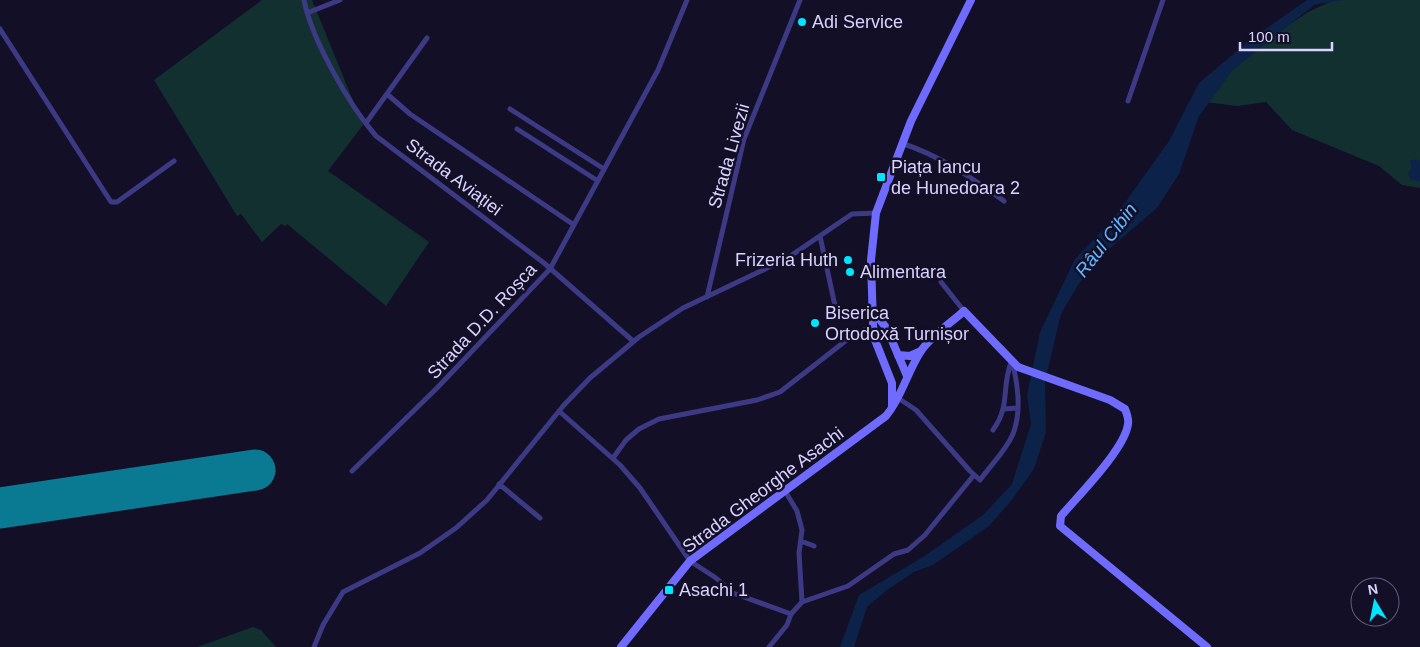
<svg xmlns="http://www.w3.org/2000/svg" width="1420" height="647" font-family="Arial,sans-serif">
<rect width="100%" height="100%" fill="#130f26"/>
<path fill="#12302f" d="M 262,0 L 312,0 L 363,125 L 328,171 L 429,242 L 386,306 L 287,224 L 285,226 L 281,224 L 262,242 L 241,214 L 237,216 L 154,80 Z
M 1342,0 L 1420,0 L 1420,188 L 1402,185 L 1379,166 L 1292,130 L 1266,102 L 1237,106 L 1205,102 L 1235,61 L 1308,12 L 1332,1 Z
M 253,627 L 261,630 L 276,647 L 197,647 Z"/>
<path fill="#0c2248" d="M 1307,0 L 1342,0 L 1314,5 L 1232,71 L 1199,116 L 1179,174 L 1157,208 L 1102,255 L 1078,285 L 1061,314 L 1045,381 L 1046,432 L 1034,469 L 1011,501 L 989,526 L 933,565 L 914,572 L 887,590 L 867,607 L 854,647 L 840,647 L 859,595 L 923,557 L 983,515 L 1012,484 L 1031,424 L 1027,395 L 1040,332 L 1075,259 L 1114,218 L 1169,141 L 1199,83 L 1251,39 Z
M 1416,159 L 1420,161 L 1420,181 L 1411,180 L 1408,174 L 1412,168 L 1410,160 Z"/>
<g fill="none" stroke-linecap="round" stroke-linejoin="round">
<path stroke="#0a7a92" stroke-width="41" d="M 0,508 L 255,470"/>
<path stroke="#3d3a85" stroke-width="5" d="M 304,0 C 312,40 349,105 376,136 L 544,263 L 633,341
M 307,13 L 340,0
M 0,29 L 111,202 L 117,202 L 174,161
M 387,94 L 410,114 L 574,225
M 1128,101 L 1163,0
M 510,109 L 604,169
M 366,123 L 427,38
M 517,129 L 598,181
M 901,143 C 939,155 972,178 1004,201
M 820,236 L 837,315
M 941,282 L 964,311
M 707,297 L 744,139 L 800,0
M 898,398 L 916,410 L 970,471 L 980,480 C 1004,448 1020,439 1018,397 C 1017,385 1016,374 1012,363
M 1004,409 L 1018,408
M 559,411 L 620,465 L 640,488 L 690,561 L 716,578 L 733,593 L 791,614 L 802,602 L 848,586 L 894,554 L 908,550 L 925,535 L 974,475
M 993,430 C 1011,405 1001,388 1011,363
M 613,458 L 626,440 L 639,429 L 659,419 L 757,400 L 780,392 L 848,339 L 873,325
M 352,471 L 437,388 L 550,269 L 658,70 L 687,0
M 499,484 L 540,518
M 785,491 L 797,511 L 802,530 L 799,553 L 802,602
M 801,541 L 814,546
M 314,647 L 323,625 L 343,592 L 420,553 L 456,528 L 487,500 L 564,405 L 590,378 L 639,337 L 683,308 L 786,259 L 852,214 L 876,213
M 769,647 L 787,625 L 791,614"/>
<path stroke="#6f6bff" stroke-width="8" d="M 872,309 L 887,329 L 907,376
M 898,355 L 910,356 L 921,351
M 892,406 L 892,383 L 875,340 L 873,325 L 871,260 L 876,213 L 911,121 L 971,0
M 621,647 L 690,561 L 886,416 C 902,397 907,372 921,351 C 931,336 951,323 964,311 L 1018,367 L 1110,400 L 1125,409 C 1127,414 1129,419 1128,424 C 1125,449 1078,496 1061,516 L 1060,526 L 1207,647"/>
</g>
<g fill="#00e5ff" stroke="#130f26" stroke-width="2">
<circle cx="802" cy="22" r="5"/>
<rect x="876" y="172" width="10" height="10" rx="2.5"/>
<circle cx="848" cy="260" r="5"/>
<circle cx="850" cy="272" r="5"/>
<circle cx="815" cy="323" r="5"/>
<rect x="664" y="585" width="10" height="10" rx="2.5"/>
</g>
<g text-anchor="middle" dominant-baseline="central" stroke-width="5" stroke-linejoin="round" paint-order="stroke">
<g font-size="18" fill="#d9d4ff" stroke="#130f26" text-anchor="start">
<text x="812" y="22">Adi Service</text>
<text x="891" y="167">Piața Iancu<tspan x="891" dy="21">de Hunedoara 2</tspan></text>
<text x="838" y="260" text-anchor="end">Frizeria Huth</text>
<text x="860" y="272">Alimentara</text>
<text x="825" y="313">Biserica<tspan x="825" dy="21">Ortodoxă Turnișor</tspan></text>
<text x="679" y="590">Asachi 1</text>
</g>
<g font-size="18" fill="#d9d4ff" stroke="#130f26">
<text transform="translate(729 156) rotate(-74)">Strada Livezii</text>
<text transform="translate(454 177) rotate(37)">Strada Aviației</text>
<text transform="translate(482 321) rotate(-47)">Strada D.D. Roșca</text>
<text transform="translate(763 490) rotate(-37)">Strada Gheorghe Asachi</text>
</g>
<g font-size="19" font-style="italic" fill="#62b6ff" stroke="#130f26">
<text transform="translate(1106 240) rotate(-52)">Râul Cibin</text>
</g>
</g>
<g transform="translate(1375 602) rotate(350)"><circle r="24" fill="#130f26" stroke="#625e7d"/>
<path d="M0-4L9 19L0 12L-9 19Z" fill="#00e5ff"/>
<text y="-8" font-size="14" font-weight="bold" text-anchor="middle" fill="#d9d4ff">N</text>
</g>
<path d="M1240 42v8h92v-8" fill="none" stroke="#d9d4ff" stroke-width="2.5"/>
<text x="1248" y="42" font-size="15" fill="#d9d4ff" stroke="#130f26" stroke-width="4" paint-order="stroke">100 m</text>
</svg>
